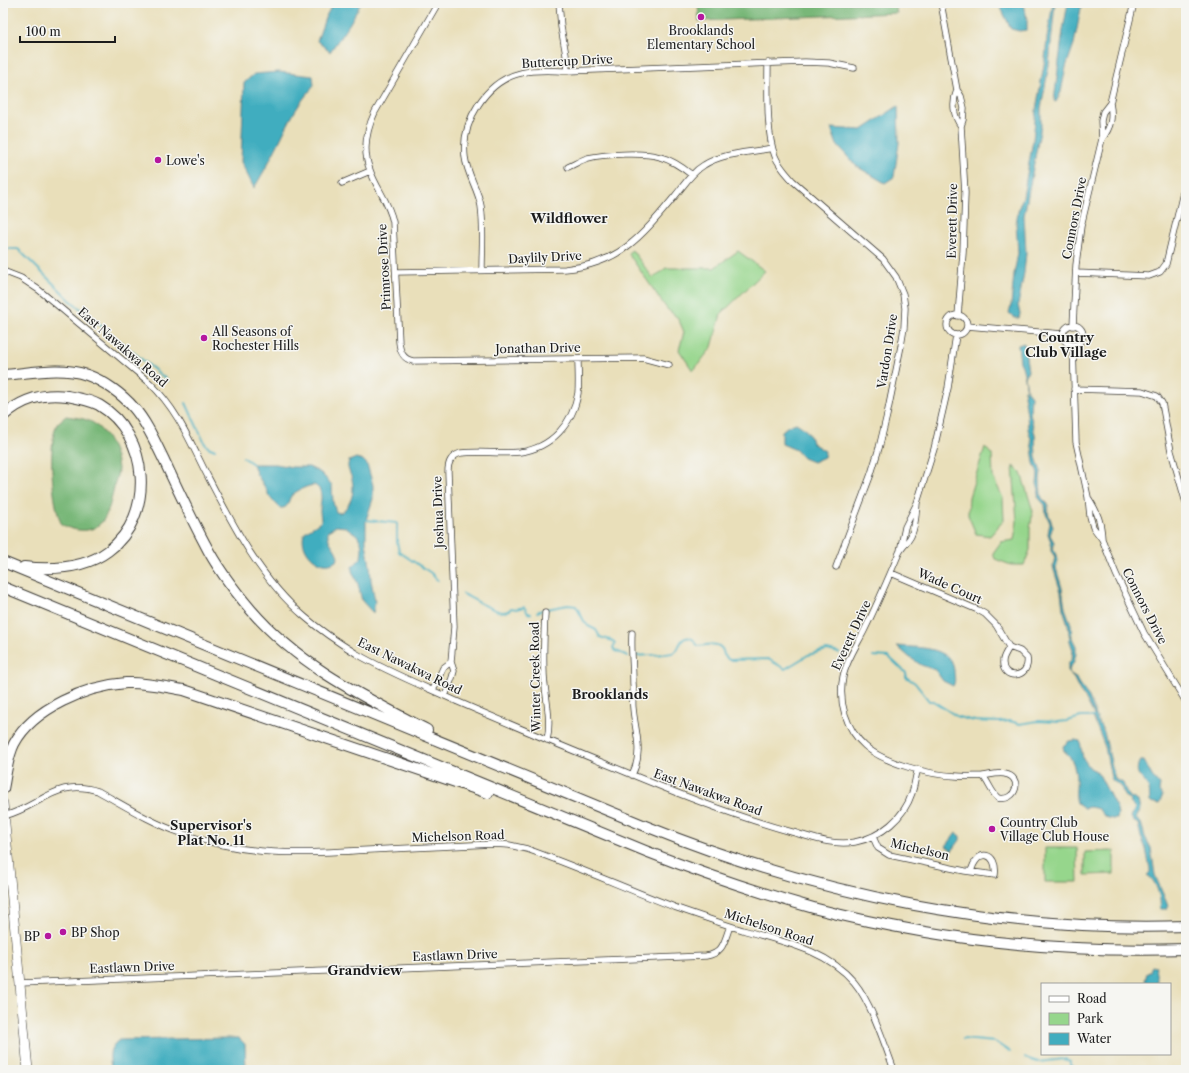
<svg xmlns="http://www.w3.org/2000/svg" width="1189" height="1073" font-family="'Libre Caslon Text',serif">
<rect width="100%" height="100%" fill="#f6f6f2"/>
<filter id="ink" filterUnits="userSpaceOnUse"><feTurbulence type="fractalNoise" baseFrequency=".025" numOctaves="2"/><feDisplacementMap in="SourceGraphic" scale="8" xChannelSelector="R" yChannelSelector="G"/><feConvolveMatrix kernelMatrix="1 2 1 2 8 2 1 2 1" color-interpolation-filters="sRGB"/></filter>
<filter id="wash" filterUnits="userSpaceOnUse"><feTurbulence type="fractalNoise" baseFrequency=".012" numOctaves="4" result="noise"/><feDisplacementMap in="SourceGraphic" scale="16" xChannelSelector="R" yChannelSelector="G"/><feGaussianBlur stdDeviation="0.9" result="paint"/><feColorMatrix in="noise" values="0 0 0 0 0 0 0 0 0 0 0 0 0 0 0 0 0 1.4 0 .05"/><feComposite in="paint" operator="in"/></filter>
<g filter="url(#wash)">
<rect width="100%" height="100%" fill="#e9dfba"/>
<path fill="#96d68c" stroke="#597954" d="M 632,250 L 653,278 L 666,268 L 714,268 L 738,251 L 765,271 L 721,314 L 712,347 L 693,371 L 679,350 L 684,332 L 678,318 L 667,309 L 628,253 Z
M 985,447 L 992,455 L 993,477 L 1003,498 L 1004,520 L 990,536 L 976,534 L 968,515 L 969,497 Z
M 1013,466 L 1021,473 L 1033,511 L 1030,529 L 1030,550 L 1024,565 L 1011,565 L 995,559 L 993,553 L 1001,542 L 1014,540 L 1017,522 Z
M 1045,848 L 1077,848 L 1078,882 L 1045,882 Z
M 1114,851 L 1114,874 L 1085,875 L 1085,852 Z"/>
<path fill="#78b778" stroke="#4a6a4a" d="M 698,3 L 894,3 L 897,13 L 699,21 Z
M 66,416 C 77,418 89,418 97,426 C 108,435 117,454 118,469 C 118,474 115,481 114,487 C 110,503 108,527 87,530 C 80,531 66,529 61,523 C 60,521 59,517 58,514 C 52,493 48,444 57,424 C 59,421 63,419 66,416 Z"/>
<path fill="#41adbf" stroke="#2e646e" d="M 333,3 L 361,3 L 350,23 L 330,52 L 317,41 L 325,18 Z
M 1001,3 L 1024,3 L 1027,20 L 1027,30 L 1019,31 L 1011,29 L 1002,10 Z
M 1053,3 L 1055,3 L 1049,65 L 1041,108 L 1041,126 L 1024,216 L 1026,253 L 1024,273 L 1018,305 L 1020,314 L 1019,318 L 1015,318 L 1009,313 L 1011,305 L 1014,274 L 1018,253 L 1016,223 L 1019,207 L 1023,197 L 1033,140 L 1036,110 L 1045,59 L 1047,38 Z
M 1068,3 L 1082,3 L 1074,44 L 1066,67 L 1061,92 L 1056,102 L 1054,101 L 1063,30 Z
M 279,72 L 313,76 L 314,86 C 293,108 285,132 271,158 C 266,168 260,178 254,188 L 241,162 L 244,83 L 254,74 Z
M 898,106 L 899,143 L 894,177 L 885,183 L 856,166 L 837,145 L 831,128 L 862,130 Z
M 1024,343 L 1028,371 L 1025,377 L 1027,391 L 1031,396 L 1030,413 L 1035,435 L 1036,457 L 1041,472 L 1040,479 L 1041,495 L 1042,498 L 1048,504 L 1048,513 L 1053,526 L 1050,535 L 1054,542 L 1053,548 L 1058,560 L 1056,568 L 1062,588 L 1065,608 L 1071,624 L 1072,638 L 1076,646 L 1076,654 L 1073,664 L 1070,667 L 1069,671 L 1071,675 L 1077,679 L 1079,684 L 1089,697 L 1098,721 L 1104,732 L 1115,779 L 1123,783 L 1128,796 L 1138,801 L 1140,810 L 1136,819 L 1141,823 L 1145,837 L 1151,848 L 1155,875 L 1168,906 L 1167,909 L 1160,909 C 1162,900 1156,879 1147,875 L 1150,872 L 1150,869 L 1146,849 L 1141,837 L 1138,824 L 1133,821 L 1131,817 L 1135,808 L 1131,804 L 1130,800 L 1124,796 L 1121,786 L 1113,781 L 1111,778 L 1105,747 L 1093,717 L 1094,715 L 1086,699 L 1082,695 L 1074,679 L 1068,672 L 1068,663 L 1072,659 L 1073,650 L 1070,641 L 1068,624 L 1063,609 L 1061,592 L 1053,567 L 1055,557 L 1051,551 L 1051,542 L 1048,534 L 1050,523 L 1046,514 L 1045,505 L 1038,497 L 1039,489 L 1037,484 L 1038,473 L 1034,463 L 1031,439 L 1028,429 L 1027,414 L 1024,395 L 1026,386 L 1025,377 L 1022,366 L 1020,362 L 1018,345 Z
M 796,423 C 805,428 810,433 812,443 L 825,451 L 824,457 L 813,462 L 803,458 L 796,450 L 782,444 L 782,431 L 788,426 Z
M 356,458 L 363,460 L 367,464 L 373,485 L 373,499 L 366,520 L 366,542 L 370,566 L 371,580 L 375,601 L 373,613 L 362,601 L 358,584 L 352,571 L 352,567 L 361,558 L 362,549 L 361,542 L 357,535 L 346,527 L 336,526 L 328,531 C 326,543 338,548 338,559 C 324,575 298,551 304,534 C 306,529 317,526 321,521 C 321,517 320,514 320,511 C 320,502 325,490 314,485 C 307,486 298,490 292,495 C 287,500 290,509 280,508 L 269,496 L 266,489 L 256,473 L 253,464 L 276,464 L 292,467 L 309,467 L 321,473 L 332,485 L 333,502 L 336,512 L 340,513 C 351,506 355,493 352,479 C 350,472 346,468 349,461 Z
M 897,646 C 915,648 951,645 954,670 C 954,676 956,681 953,686 L 943,681 L 935,670 L 921,665 L 909,657 Z
M 1075,740 L 1080,741 L 1083,758 L 1090,768 L 1096,771 L 1100,776 L 1117,809 L 1118,814 L 1117,819 C 1109,820 1102,816 1099,809 L 1090,807 L 1084,808 L 1077,803 C 1074,794 1077,788 1076,780 C 1076,770 1073,757 1064,751 L 1063,746 L 1069,741 Z
M 1141,761 L 1144,761 L 1152,776 L 1160,785 L 1159,792 L 1163,795 L 1159,804 L 1150,802 C 1149,798 1150,793 1149,790 C 1145,777 1133,778 1139,762 Z
M 956,833 L 960,836 L 960,840 L 952,851 L 946,846 Z
M 1152,966 L 1156,967 C 1154,973 1159,977 1156,984 L 1147,984 L 1145,980 L 1147,973 L 1150,972 Z
M 230,1038 L 239,1038 L 245,1044 L 246,1070 L 111,1070 C 110,1056 107,1049 119,1040 Z"/>
<g fill="none" stroke-linecap="round" stroke-linejoin="round">
<path stroke="#41adbf" stroke-width="2" d="M 3,249 L 18,249 L 70,300 L 168,381
M 186,403 L 205,444 L 208,447 L 215,450
M 243,457 L 253,464
M 366,520 L 397,523 L 397,542 L 399,552 L 431,573 L 438,581
M 463,594 C 471,598 495,612 503,612 C 507,612 509,611 511,608 L 516,609 L 524,607 L 528,613 L 531,614
M 547,609 L 568,605 L 576,606 L 584,621 L 588,626 L 596,630 L 600,637 L 613,641 L 615,643 L 613,648 L 616,651 L 628,656
M 537,612 L 542,610
M 634,656 C 641,655 671,655 675,652 C 680,649 679,639 686,638 C 692,636 695,642 698,646 C 709,645 722,640 724,655 L 729,660 L 768,659 L 785,669 L 808,655 L 827,650 L 839,653
M 873,656 L 889,657 L 906,673 L 906,677 L 915,683 L 929,701 L 933,701 L 958,717 L 975,721 L 999,722 L 1010,721 L 1020,724 L 1037,721 L 1058,722 L 1067,721 L 1081,717 L 1093,717
M 963,1039 L 995,1042 L 1010,1052
M 1025,1058 L 1038,1062 L 1065,1059 L 1070,1061 L 1070,1065 L 1078,1070
M 1152,1070 L 1166,1070"/>
</g>
</g>
<g filter="url(#ink)">
<g fill="none" stroke-linecap="round" stroke-linejoin="round">
<defs>
<path id="minor" d="M 438,3 L 375,112 C 366,131 362,150 370,170 C 376,188 389,202 393,222 L 399,342 C 400,352 403,359 413,361 L 643,358 L 669,365
M 559,3 L 561,27 L 566,55 L 567,71
M 941,3 L 957,90 L 961,96 L 964,108 L 963,120 L 961,126 L 965,193 L 963,253 L 958,316
M 768,63 C 768,88 766,134 775,156 C 779,166 786,173 793,181 L 883,259 L 896,277 L 903,294 L 905,308 L 904,328 L 901,346 L 887,415 L 879,448 L 871,474 L 836,567
M 957,90 C 952,102 953,116 961,126
M 1102,139 C 1111,127 1113,118 1110,103
M 568,167 C 575,164 581,160 588,158 C 605,154 644,152 660,157 C 672,160 682,167 692,175
M 342,183 L 370,171
M 482,270 C 482,249 484,227 481,206 C 478,189 467,174 465,157 C 461,121 486,81 521,73 C 536,69 552,71 567,71 L 805,62 L 829,63 L 854,68
M 3,271 L 21,278 L 39,290 L 150,383 C 177,410 188,437 205,471 C 232,523 259,578 305,617 C 321,631 339,643 357,654 C 388,672 423,686 456,701 C 507,723 559,745 611,766 C 671,791 730,815 792,832 C 813,838 834,846 855,842 C 881,837 904,818 912,793 C 915,784 915,777 918,769
M 396,272 L 565,269 C 620,264 642,236 675,196 C 684,185 692,172 704,165 C 725,152 750,153 772,148
M 1076,273 L 1149,276 L 1160,272 L 1166,264 L 1186,180
M947 325a10 10 0 1 1 20 0a10 10 0 1 1-20 0Z
M1063 335a10 10 0 1 1 20 0a10 10 0 1 1-20 0Z
M 967,326 L 1063,334
M 1073,326 L 1076,265 L 1081,226 L 1102,139 L 1101,121 L 1103,112 L 1110,103 L 1134,3
M 1073,345 L 1076,442 L 1088,497 L 1090,516 L 1093,527 L 1102,539 L 1116,574 L 1144,633 L 1186,702
M 1074,389 L 1142,391 L 1157,396 L 1162,403 L 1171,451 L 1186,503
M 1089,499 C 1098,513 1101,522 1102,539
M 917,503 C 916,514 916,526 911,536 C 908,542 902,547 899,553 C 888,579 877,605 864,631 C 857,645 846,661 843,677 C 838,702 846,729 865,746 C 884,763 930,775 956,776 C 965,777 974,776 983,776 C 989,783 991,792 998,798 C 1017,802 1023,777 1005,774 C 999,772 990,775 983,776
M 900,551 L 905,527 L 917,503 L 934,449 L 948,388 L 956,335
M 891,573 L 978,610 L 985,614 L 996,625 L 1009,647 C 1007,652 1003,656 1003,661 C 1001,681 1031,679 1027,658 L 1020,651 L 1009,647
M 545,613 C 544,633 543,654 544,675 C 545,696 552,720 547,740
M 632,633 C 631,650 633,666 633,683 C 634,691 632,700 633,708 C 635,732 644,751 632,775
M 433,690 L 443,668 L 451,662
M 445,696 L 452,678 L 454,671 L 451,662 L 454,627 L 448,472 C 448,462 451,456 461,453 C 480,451 500,454 520,452 C 551,448 573,424 578,393 C 579,381 578,370 578,359
M 4,816 C 40,807 57,777 98,791 C 125,806 152,823 181,833 C 246,857 302,854 369,850 C 411,848 452,846 493,844 L 509,845 L 527,849 C 578,867 627,889 677,908 C 700,916 723,924 746,931 C 784,942 827,950 854,982 C 871,1002 885,1045 894,1070
M 873,837 L 878,848 L 889,855 L 965,871 L 995,875 C 998,852 977,847 971,872
M 20,983 L 706,956 C 724,953 724,941 730,926"/>
<path id="primary" d="M 3,803 L 28,1070"/>
<path id="motorway" d="M 3,375 C 30,373 61,366 87,375 C 104,381 122,394 134,408 C 147,423 155,442 164,460 C 177,488 190,516 205,544 C 217,568 234,590 251,610 C 299,666 364,697 427,730
M 3,416 C 22,399 42,393 67,396 C 78,398 90,400 99,405 C 150,435 156,516 108,551 C 84,569 52,570 24,567
M 3,562 L 648,827 C 819,896 1002,932 1186,926
M 3,587 L 648,852 C 704,874 760,893 817,909 C 937,940 1063,953 1186,949
M 3,789 C 6,775 7,758 14,744 C 33,708 87,686 126,683 C 145,682 165,687 184,690 L 488,793"/>
</defs>
<use href="#minor" stroke="#3b3934" stroke-width="7"/>
<use href="#primary" stroke="#3b3934" stroke-width="10"/>
<use href="#motorway" stroke="#3b3934" stroke-width="12"/>
<use href="#minor" stroke="#fff" stroke-width="5.5"/>
<use href="#primary" stroke="#fff" stroke-width="9"/>
<use href="#motorway" stroke="#fff" stroke-width="10"/>
</g>
</g>
<g fill="#b5179e" stroke="#f6f6f2" stroke-width="1.5">
<circle cx="701" cy="17" r="4"/>
<circle cx="158" cy="160" r="4"/>
<circle cx="204" cy="338" r="4"/>
<circle cx="992" cy="829" r="4"/>
<circle cx="63" cy="932" r="4"/>
<circle cx="48" cy="936" r="4"/>
</g>
<g text-anchor="middle" dominant-baseline="central" stroke-width="3" stroke-linejoin="round" paint-order="stroke">
<g font-size="12" fill="#1c1c1c" stroke="#f6f6f2" text-anchor="start">
<text x="701" y="30" text-anchor="middle">Brooklands<tspan x="701" dy="14">Elementary School</tspan></text>
<text x="166" y="160">Lowe's</text>
<text x="212" y="331">All Seasons of<tspan x="212" dy="14">Rochester Hills</tspan></text>
<text x="1000" y="822">Country Club<tspan x="1000" dy="14">Village Club House</tspan></text>
<text x="71" y="932">BP Shop</text>
<text x="40" y="936" text-anchor="end">BP</text>
</g>
<g font-size="12" fill="#1c1c1c" stroke="#f6f6f2">
<text transform="translate(567 61) rotate(-3)">Buttercup Drive</text>
<text transform="translate(1074 218) rotate(-79)">Connors Drive</text>
<text transform="translate(952 221) rotate(-89)">Everett Drive</text>
<text transform="translate(545 257) rotate(-3)">Daylily Drive</text>
<text transform="translate(384 267) rotate(-93)">Primrose Drive</text>
<text transform="translate(123 347) rotate(41)">East Nawakwa Road</text>
<text transform="translate(538 348) rotate(-1)">Jonathan Drive</text>
<text transform="translate(887 351) rotate(-81)">Vardon Drive</text>
<text transform="translate(438 512) rotate(-92)">Joshua Drive</text>
<text transform="translate(950 586) rotate(24)">Wade Court</text>
<text transform="translate(1145 606) rotate(63)">Connors Drive</text>
<text transform="translate(851 635) rotate(-65)">Everett Drive</text>
<text transform="translate(410 666) rotate(26)">East Nawakwa Road</text>
<text transform="translate(535 677) rotate(-91)">Winter Creek Road</text>
<text transform="translate(708 792) rotate(20)">East Nawakwa Road</text>
<text transform="translate(458 836) rotate(-2)">Michelson Road</text>
<text transform="translate(920 849) rotate(13)">Michelson</text>
<text transform="translate(769 927) rotate(18)">Michelson Road</text>
<text transform="translate(455 955) rotate(-2)">Eastlawn Drive</text>
<text transform="translate(132 967) rotate(-2)">Eastlawn Drive</text>
</g>
<g font-size="13" font-weight="bold" fill="#1c1c1c" stroke="#f6f6f2">
<text x="569" y="218">Wildflower</text>
<text x="1066" y="337">Country<tspan x="1066" dy="15">Club Village</tspan></text>
<text x="610" y="694">Brooklands</text>
<text x="211" y="825">Supervisor's<tspan x="211" dy="15">Plat No. 11</tspan></text>
<text x="365" y="970">Grandview</text>
</g>
</g>
<rect width="1189" height="1073" fill="none" stroke="#f6f6f2" stroke-width="16"/>
<rect x="1041" y="983" width="130" height="72" fill="#f6f6f2" stroke="#9f9f9c"/>
<rect x="1049" y="996" width="20" height="6" fill="#ffffff" stroke="#9f9f9c"/>
<text x="1077" y="1003" font-size="12" fill="#1c1c1c">Road</text>
<rect x="1049" y="1013" width="20" height="12" fill="#96d68c" stroke="#9f9f9c"/>
<text x="1077" y="1023" font-size="12" fill="#1c1c1c">Park</text>
<rect x="1049" y="1033" width="20" height="12" fill="#41adbf" stroke="#9f9f9c"/>
<text x="1077" y="1043" font-size="12" fill="#1c1c1c">Water</text>
<path d="M20 36v6h95v-6" fill="none" stroke="#1c1c1c" stroke-width="2"/>
<text x="26" y="36" font-size="12" fill="#1c1c1c" stroke="#f6f6f2" stroke-width="3" paint-order="stroke">100 m</text>
</svg>
